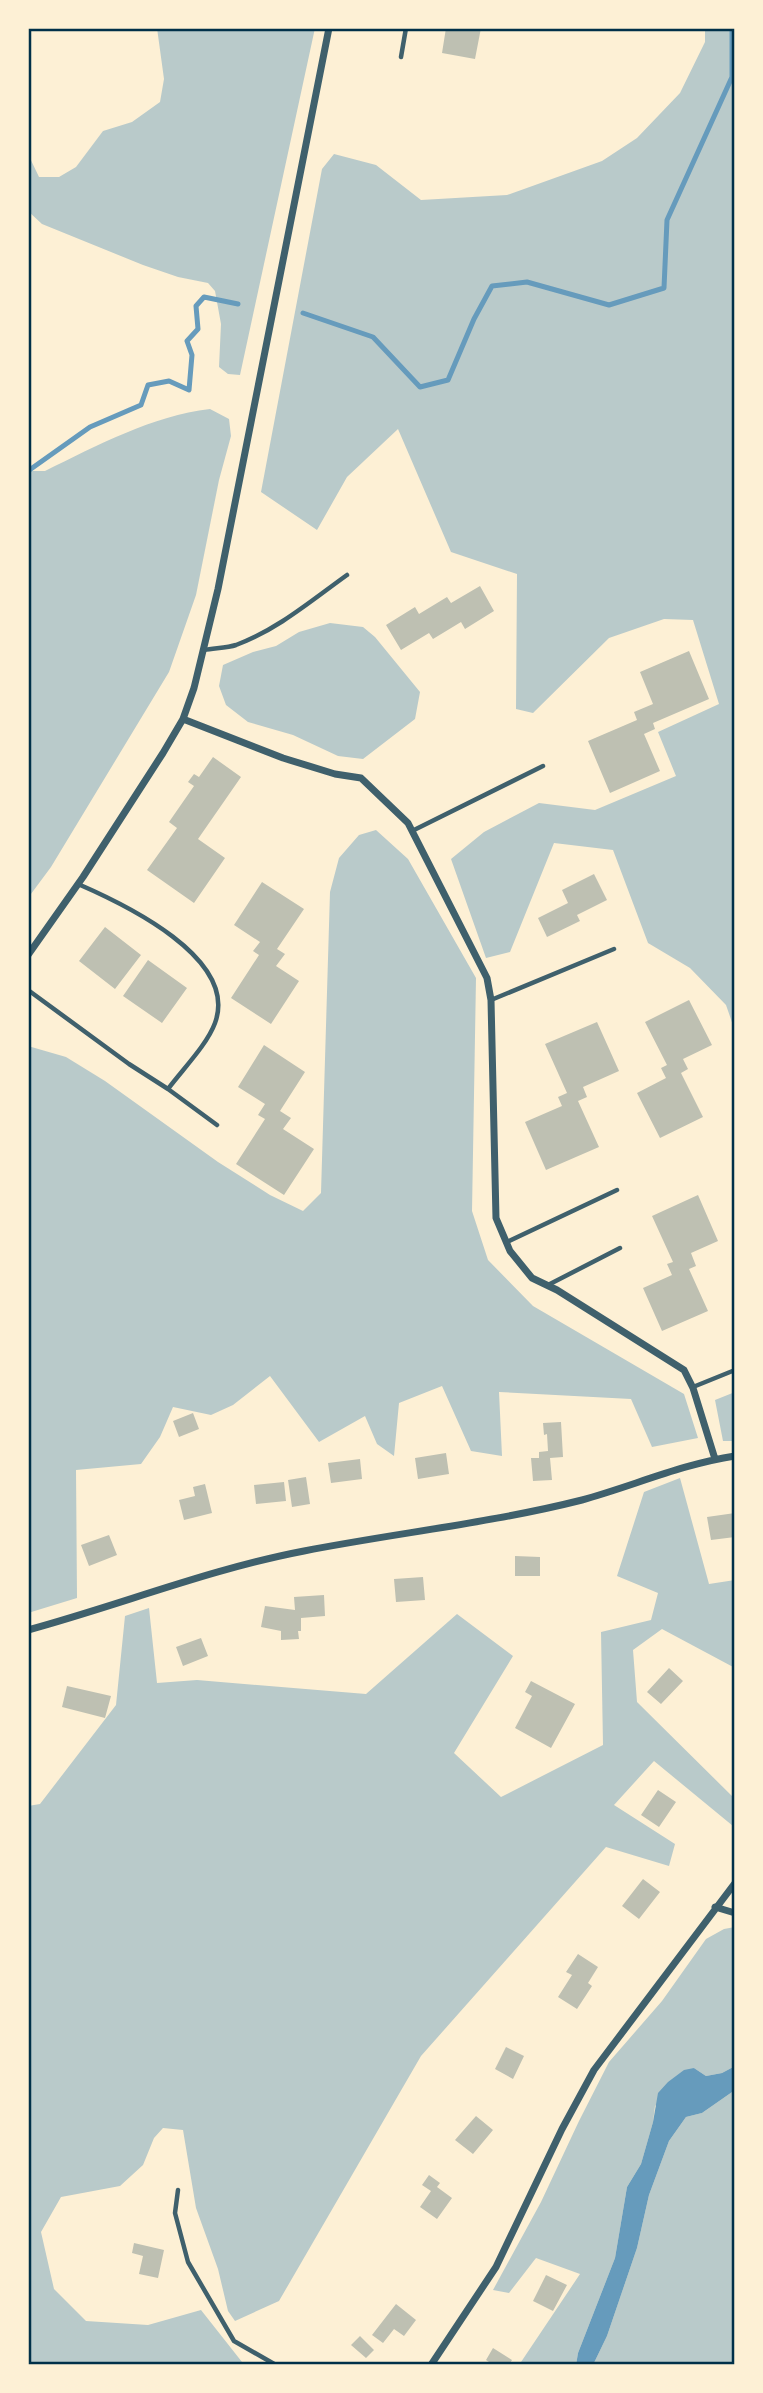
<svg xmlns="http://www.w3.org/2000/svg" width="763" height="2393" font-family="Montserrat,sans-serif">
<rect width="100%" height="100%" fill="#fdf0d5"/>
<path fill="#b9caca" d="M 157,28 L 315,28 L 240,375 L 228,374 L 219,367 L 221,324 L 215,291 L 208,283 L 178,277 L 143,265 L 42,224 L 28,211 L 28,154 L 39,177 L 59,177 L 76,167 L 103,131 L 132,122 L 160,102 L 164,79 Z
M 705,28 L 735,28 L 735,1031 L 726,1005 L 690,968 L 648,943 L 613,850 L 554,843 L 510,952 L 486,958 L 451,859 L 484,832 L 539,803 L 595,810 L 676,776 L 658,732 L 719,704 L 693,620 L 664,619 L 609,638 L 533,713 L 516,709 L 517,574 L 451,552 L 398,429 L 347,477 L 317,530 L 261,492 L 322,169 L 334,154 L 376,165 L 421,200 L 507,195 L 602,161 L 637,138 L 680,93 L 705,42 Z
M 210,409 L 229,419 L 231,436 L 219,480 L 196,595 L 169,672 L 51,867 L 28,898 L 28,471 L 45,471 C 98,445 152,416 210,409 Z
M 330,623 L 363,627 L 375,637 L 420,692 L 415,719 L 363,759 L 338,756 L 293,735 L 248,722 L 226,705 L 219,686 L 223,665 L 253,652 L 276,646 L 299,632 Z
M 376,830 L 408,859 L 476,978 L 472,1211 L 488,1260 L 533,1306 L 684,1394 L 698,1438 L 652,1447 L 631,1399 L 499,1392 L 502,1456 L 471,1451 L 442,1386 L 399,1403 L 394,1456 L 377,1444 L 365,1416 L 319,1442 L 270,1376 L 233,1405 L 211,1415 L 173,1407 L 160,1437 L 141,1464 L 76,1470 L 77,1598 L 28,1613 L 28,1046 L 66,1057 L 105,1081 L 218,1162 L 270,1195 L 303,1211 L 321,1193 L 330,892 L 339,858 L 359,835 Z
M 735,1392 L 735,1441 L 723,1441 L 715,1400 Z
M 680,1478 L 709,1584 L 735,1580 L 735,1668 L 662,1629 L 633,1650 L 637,1702 L 734,1798 L 733,1826 L 654,1761 L 614,1805 L 675,1844 L 669,1866 L 606,1847 L 421,2056 L 279,2301 L 235,2321 L 228,2311 L 218,2269 L 196,2208 L 183,2130 L 163,2128 L 154,2138 L 143,2165 L 120,2186 L 61,2197 L 41,2232 L 54,2289 L 86,2321 L 148,2325 L 201,2310 L 242,2362 L 250,2365 L 28,2365 L 28,1806 L 40,1804 L 116,1705 L 125,1616 L 149,1608 L 157,1683 L 197,1680 L 366,1694 L 457,1614 L 513,1656 L 454,1753 L 501,1797 L 603,1745 L 601,1632 L 651,1620 L 658,1593 L 617,1576 L 644,1492 Z
M 735,1927 L 735,2066 L 722,2073 L 706,2076 L 694,2068 L 655,2106 L 653,2122 L 641,2164 L 627,2187 L 615,2258 L 578,2353 L 576,2365 L 519,2365 L 580,2274 L 536,2258 L 509,2293 L 493,2290 L 541,2202 L 579,2121 L 609,2062 L 662,2001 L 706,1939 L 724,1929 Z
M 735,2090 L 735,2365 L 593,2365 L 607,2336 L 637,2248 L 649,2195 L 669,2141 L 686,2117 L 702,2113 Z"/>
<path fill="#669bbc" d="M 735,2066 L 735,2090 L 702,2113 L 686,2117 L 669,2141 L 649,2195 L 637,2248 L 607,2336 L 593,2365 L 576,2365 L 578,2353 L 615,2258 L 627,2187 L 641,2164 L 653,2122 L 658,2093 L 668,2082 L 684,2070 L 694,2068 L 706,2076 L 722,2073 Z"/>
<g fill="none" stroke-linecap="round" stroke-linejoin="round">
<path stroke="#669bbc" stroke-width="5" d="M 303,313 L 373,337 L 420,387 L 448,380 L 474,319 L 492,286 L 527,282 L 609,305 L 664,288 L 667,220 L 732,77 L 732,28
M 28,471 L 90,427 L 141,405 L 148,385 L 169,381 L 189,390 L 192,355 L 187,341 L 198,329 L 196,306 L 204,297 L 238,304"/>
</g>
<path fill="#bec0b2" d="M 446,28 L 481,28 L 475,59 L 442,53 Z
M 480,586 L 494,611 L 465,629 L 461,622 L 433,639 L 429,633 L 401,650 L 386,625 L 415,607 L 419,614 L 447,597 L 451,603 Z
M 689,651 L 709,699 L 653,723 L 655,729 L 644,734 L 660,771 L 610,793 L 588,741 L 637,720 L 634,712 L 653,704 L 640,672 Z
M 213,757 L 241,777 L 198,839 L 225,858 L 194,903 L 147,870 L 177,828 L 169,822 L 194,786 L 188,782 L 194,774 L 199,777 Z
M 594,874 L 607,900 L 577,915 L 580,921 L 547,937 L 538,918 L 568,903 L 562,890 Z
M 262,882 L 304,909 L 277,949 L 285,954 L 276,966 L 299,981 L 271,1024 L 231,998 L 259,955 L 253,951 L 260,942 L 234,925 Z
M 105,927 L 141,955 L 115,989 L 79,961 Z
M 148,960 L 187,988 L 162,1023 L 123,996 Z
M 689,1000 L 712,1045 L 683,1059 L 688,1069 L 681,1073 L 703,1117 L 660,1138 L 637,1093 L 666,1078 L 661,1068 L 667,1065 L 645,1022 Z
M 597,1022 L 619,1071 L 583,1087 L 587,1097 L 578,1101 L 599,1147 L 546,1170 L 525,1122 L 562,1106 L 558,1097 L 567,1093 L 545,1044 Z
M 264,1045 L 305,1072 L 280,1111 L 291,1118 L 283,1129 L 314,1149 L 284,1195 L 236,1164 L 265,1119 L 258,1115 L 265,1104 L 238,1087 Z
M 698,1195 L 718,1241 L 691,1253 L 696,1266 L 689,1269 L 708,1311 L 662,1331 L 643,1288 L 672,1275 L 667,1264 L 673,1262 L 652,1216 Z
M 193,1413 L 199,1429 L 179,1437 L 173,1421 Z
M 561,1422 L 563,1457 L 550,1458 L 552,1480 L 533,1481 L 531,1458 L 539,1458 L 539,1452 L 548,1451 L 547,1434 L 544,1435 L 543,1423 Z
M 446,1453 L 449,1474 L 418,1479 L 415,1458 Z
M 360,1459 L 362,1479 L 331,1483 L 328,1463 Z
M 306,1477 L 310,1504 L 292,1507 L 288,1480 Z
M 284,1482 L 286,1501 L 256,1504 L 254,1485 Z
M 205,1484 L 212,1513 L 184,1520 L 179,1500 L 195,1496 L 193,1487 Z
M 735,1513 L 735,1537 L 711,1540 L 707,1517 Z
M 109,1535 L 117,1555 L 89,1566 L 81,1545 Z
M 515,1556 L 540,1557 L 540,1576 L 515,1576 Z
M 423,1577 L 425,1600 L 396,1602 L 394,1579 Z
M 324,1595 L 325,1616 L 301,1618 L 301,1631 L 298,1631 L 299,1639 L 281,1640 L 281,1631 L 261,1627 L 265,1606 L 295,1610 L 294,1597 Z
M 201,1638 L 208,1656 L 183,1666 L 176,1647 Z
M 669,1668 L 683,1681 L 661,1704 L 647,1692 Z
M 531,1681 L 575,1704 L 551,1748 L 515,1728 L 532,1696 L 525,1692 Z
M 67,1686 L 111,1696 L 105,1718 L 62,1707 Z
M 658,1790 L 676,1802 L 659,1827 L 641,1815 Z
M 643,1879 L 660,1892 L 639,1919 L 622,1906 Z
M 578,1954 L 598,1967 L 588,1983 L 592,1986 L 577,2009 L 558,1997 L 572,1975 L 566,1972 Z
M 506,2047 L 524,2056 L 513,2079 L 495,2069 Z
M 476,2116 L 493,2130 L 473,2154 L 455,2140 Z
M 429,2175 L 440,2183 L 437,2187 L 452,2198 L 437,2219 L 420,2207 L 431,2191 L 422,2185 Z
M 134,2243 L 164,2250 L 158,2278 L 139,2274 L 143,2256 L 132,2253 Z
M 546,2275 L 567,2285 L 553,2311 L 533,2301 Z
M 396,2304 L 416,2320 L 404,2336 L 394,2329 L 383,2343 L 372,2335 Z
M 360,2336 L 374,2350 L 366,2358 L 351,2345 Z
M 493,2348 L 512,2360 L 509,2365 L 486,2365 L 489,2362 L 486,2360 Z"/>
<g fill="none" stroke-linecap="round" stroke-linejoin="round">
<path stroke="#3f606c" stroke-width="4.5" d="M 401,57 L 406,28
M 204,650 C 214,648 227,648 236,645 C 277,630 312,600 347,575
M 412,831 L 543,766
M 28,990 L 129,1064 L 168,1089 C 182,1070 207,1045 215,1023 C 239,958 124,904 78,884
M 491,1000 L 614,949
M 168,1089 L 217,1125
M 507,1242 L 617,1190
M 548,1285 L 620,1248
M 693,1387 L 735,1370
M 178,2190 L 175,2213 L 188,2262 L 234,2341 L 276,2365"/>
<path stroke="#3f606c" stroke-width="7" d="M 183,719 L 283,758 L 335,774 L 361,778 L 408,823 L 487,978 L 491,1000 L 496,1218 L 510,1251 L 532,1278 L 557,1290 L 684,1370 L 693,1388 L 715,1459
M 28,955 L 83,877 L 163,753 L 183,719 L 194,688 L 218,589 L 329,28
M 28,1630 C 120,1605 210,1569 304,1551 C 396,1533 491,1523 582,1500 C 633,1486 682,1464 735,1456
M 715,1907 L 735,1913
M 431,2365 L 496,2267 L 562,2129 L 594,2070 L 735,1883"/>
</g>
<rect width="763" height="2393" fill="none" stroke="#fdf0d5" stroke-width="60"/>
<rect x="30" y="30" width="703" height="2333" fill="none" stroke="#003049" stroke-width="2.5"/>
</svg>
